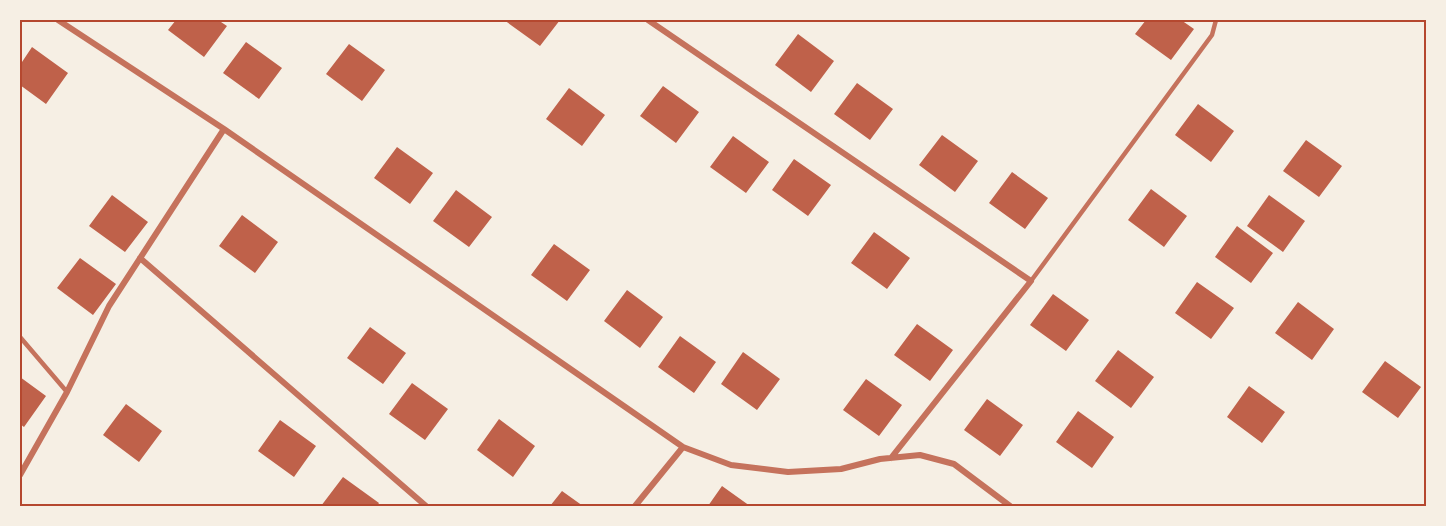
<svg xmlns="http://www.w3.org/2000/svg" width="1446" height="526" font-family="Mulish,sans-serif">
<rect width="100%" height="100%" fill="#f6efe4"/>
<path fill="#bf614a" d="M 176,20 L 218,20 L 227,26 L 204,57 L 168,30 Z
M 504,20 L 560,20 L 540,46 Z
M 1146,20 L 1181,20 L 1194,29 L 1171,60 L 1135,34 Z
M 798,34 L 834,61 L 811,92 L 775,65 Z
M 246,42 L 282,68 L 259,99 L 223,73 Z
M 349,44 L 385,70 L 362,101 L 326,74 Z
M 32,47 L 68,73 L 46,104 L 20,85 L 20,65 Z
M 857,83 L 893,109 L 870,140 L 834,114 Z
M 663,86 L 699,112 L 676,143 L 640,116 Z
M 569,88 L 605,115 L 582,146 L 546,119 Z
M 1198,104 L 1234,131 L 1211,162 L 1175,135 Z
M 942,135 L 978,161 L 955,192 L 919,165 Z
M 733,136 L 769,162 L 746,193 L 710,167 Z
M 1306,140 L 1342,166 L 1319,197 L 1283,171 Z
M 397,147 L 433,173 L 410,204 L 374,178 Z
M 794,159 L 831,185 L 808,216 L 772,190 Z
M 1012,172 L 1048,198 L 1025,229 L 989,203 Z
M 1151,189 L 1187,216 L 1164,247 L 1128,220 Z
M 456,190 L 492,217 L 469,247 L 433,221 Z
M 112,195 L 148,222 L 125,252 L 89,226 Z
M 1269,195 L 1305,221 L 1283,252 L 1247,226 Z
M 242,215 L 278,242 L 255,273 L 219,246 Z
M 1237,226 L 1273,253 L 1251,283 L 1215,257 Z
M 874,232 L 910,258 L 887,289 L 851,263 Z
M 554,244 L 590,270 L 567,301 L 531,275 Z
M 80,258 L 116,284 L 93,315 L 57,288 Z
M 1197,282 L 1234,308 L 1211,339 L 1175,313 Z
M 627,290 L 663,317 L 640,348 L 604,321 Z
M 1053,294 L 1089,320 L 1066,351 L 1030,325 Z
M 1298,302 L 1334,329 L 1312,360 L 1275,333 Z
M 917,324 L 953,350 L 930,381 L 894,355 Z
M 370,327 L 406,353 L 383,384 L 347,358 Z
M 680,336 L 716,362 L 694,393 L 658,367 Z
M 1118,350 L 1154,377 L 1131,408 L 1095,381 Z
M 743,352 L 780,379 L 757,410 L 721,384 Z
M 1385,361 L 1421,387 L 1398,418 L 1362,392 Z
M 20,377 L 46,396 L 24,427 L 20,424 Z
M 866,379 L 902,405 L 879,436 L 843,410 Z
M 412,383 L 448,409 L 425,440 L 389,414 Z
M 1249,386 L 1285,412 L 1262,443 L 1227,417 Z
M 987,399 L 1023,425 L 1000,456 L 964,430 Z
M 126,404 L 162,431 L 139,462 L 103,435 Z
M 1078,411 L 1114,437 L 1092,468 L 1056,442 Z
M 499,419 L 535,446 L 513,477 L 477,450 Z
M 280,420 L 316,446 L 294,477 L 258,451 Z
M 343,477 L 379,503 L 377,506 L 321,506 Z
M 722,486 L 750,506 L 708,506 Z
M 562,491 L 583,506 L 550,506 Z"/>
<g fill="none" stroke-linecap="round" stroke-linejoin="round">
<path stroke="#c5725c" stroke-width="4.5" d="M 1031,281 L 1212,35 L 1216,20
M 20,337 L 67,392"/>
<path stroke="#c5725c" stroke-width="6" d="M 58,20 L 224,129 L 683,447 L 731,465 L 788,472 L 841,469 L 880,459 L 920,455 L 954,464 L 1010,506
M 648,20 L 1031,281 L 891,458
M 140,258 L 426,506
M 20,475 L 67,392 L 109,306 L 224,129
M 635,506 L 683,447"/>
</g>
<rect width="1446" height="526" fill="none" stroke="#f6efe4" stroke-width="42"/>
<rect x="21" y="21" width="1404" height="484" fill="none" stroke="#b5482f" stroke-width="2"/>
</svg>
